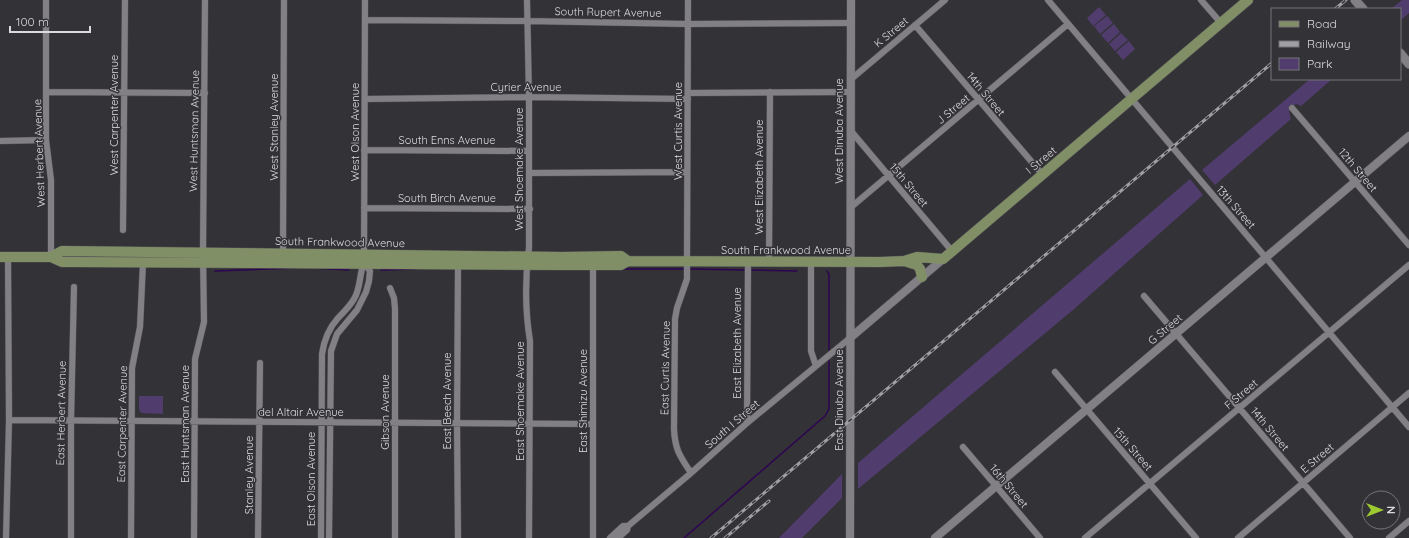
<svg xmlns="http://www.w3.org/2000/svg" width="1409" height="538" font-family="Quicksand,sans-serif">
<rect width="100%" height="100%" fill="#333236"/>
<path fill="#503d6e" d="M 1402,0 L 1409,0 L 1409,13 L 1400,21 L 1400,9 L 1391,9 Z
M 1099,7 L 1106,15 L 1093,26 L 1087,18 Z
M 1107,16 L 1113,23 L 1100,34 L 1094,26 Z
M 1114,24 L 1120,32 L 1108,43 L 1101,35 Z
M 1121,33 L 1128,40 L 1115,51 L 1109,44 Z
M 1129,41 L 1135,49 L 1123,60 L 1116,52 Z
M 1310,79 L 1332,79 L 1301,106 L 1297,104 L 1291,106 L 1289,112 L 1291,119 L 1215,185 L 1202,170 Z
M 1190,179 L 1203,195 L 1073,310 L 858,489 L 858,463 Z
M 139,396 L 163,396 L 163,414 L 141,413 L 139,409 Z
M 842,474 L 842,498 L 802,538 L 779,538 Z"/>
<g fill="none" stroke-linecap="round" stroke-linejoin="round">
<path stroke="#2e0453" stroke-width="1.5" d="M 314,268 L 349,270
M 623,269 L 686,269
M 689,269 L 745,270
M 381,270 L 415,269
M 749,270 L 797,271
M 215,271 L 296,268
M 827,271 L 829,274 L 829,350
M 684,538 L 825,416 L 829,409 L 829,361"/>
<defs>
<path id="minor" d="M 46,0 L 46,140 L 51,180 L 51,257
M 527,0 L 529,97 L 529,248 C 525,279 525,310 530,341 L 529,538
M 688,0 L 687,261 L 687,279 L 677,308 L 675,319 L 674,429 C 675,450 680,456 691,473
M 1048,0 L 1409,427
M 1201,0 L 1221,23
M 365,20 L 527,21 L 688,24 L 851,23
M 915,25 L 1042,174
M 850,80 L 945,0
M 47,92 L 205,93
M 688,93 L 850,92
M 365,99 L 529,97 L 688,99
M 1292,108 L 1409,245
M 851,131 L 952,251
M 0,141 L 46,140
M 364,150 L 529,151
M 529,173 L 687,172
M 364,208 L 530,209
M 850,208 L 1068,24
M 123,230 L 125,0
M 283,253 L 284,0
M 811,261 L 811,351 L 816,366
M 769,262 L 770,92
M 390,288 L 394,298 L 395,309 L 395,538
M 1144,296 L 1350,538
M 1055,372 L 1196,538
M 9,420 L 593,424
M 747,423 L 748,262
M 963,447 L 1040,538
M 6,538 L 9,420 L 8,257
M 71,538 L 71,421 L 74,287
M 131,538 L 132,368 L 140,327 L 143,263
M 194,538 L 195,359 L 204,322 L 203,253 L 205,0
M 258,538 L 260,363
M 321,538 L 322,354 C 324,340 329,328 338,318 C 344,312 350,306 354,299 C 361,288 359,274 364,263 L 365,0
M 329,538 L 331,351 L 337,334 L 357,310 L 366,292 L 369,281 L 370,271 L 364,263
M 458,538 L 457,423 L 458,265
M 593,538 L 593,265
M 610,538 L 623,526 L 628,526
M 618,538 L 627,530 L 628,526 L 691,473 L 747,423 L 850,338
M 1085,538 L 1409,265
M 1238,538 L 1409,393
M 1389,538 L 1409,521"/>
<path id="tertiary" d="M 850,338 L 943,259
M 850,538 L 851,0
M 935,538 L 1409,136"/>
<path id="secondary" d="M 1355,0 L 1363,9
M 1400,53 L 1409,64"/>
<path id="primary" d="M 0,257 L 51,257 L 62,262 L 73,262 L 562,265 L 621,265 L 628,261 L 880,262 L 904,261 L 917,257 L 943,259 L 1248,0
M 51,257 L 62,251 L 562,257 L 621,256 L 628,261
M 904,261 L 917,265 L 920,269 L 922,277"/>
</defs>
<use href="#minor" stroke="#515053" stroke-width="7"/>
<use href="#tertiary" stroke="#515053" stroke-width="9"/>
<use href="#secondary" stroke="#515053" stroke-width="10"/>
<use href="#primary" stroke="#515053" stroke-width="11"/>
<use href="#minor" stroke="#828085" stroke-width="6"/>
<use href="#tertiary" stroke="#828085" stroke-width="8"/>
<use href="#secondary" stroke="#828085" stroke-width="9"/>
<use href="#primary" stroke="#818f67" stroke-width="10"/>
<defs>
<path id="rail" d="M 1335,9 L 1346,0
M 711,538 L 1272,63
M 725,538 L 769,501"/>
</defs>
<use href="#rail" stroke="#a09fa2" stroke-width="3"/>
<use href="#rail" stroke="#333236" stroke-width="1.5" stroke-dasharray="4.5" stroke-linecap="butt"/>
</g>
<g text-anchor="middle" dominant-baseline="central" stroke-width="3" stroke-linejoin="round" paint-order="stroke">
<g font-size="11" fill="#dbdadd" stroke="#333236">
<text transform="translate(608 12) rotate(1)">South Rupert Avenue</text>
<text transform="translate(891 32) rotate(-40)">K Street</text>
<text x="526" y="87">Cyrier Avenue</text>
<text transform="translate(986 94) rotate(50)">14th Street</text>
<text transform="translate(953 109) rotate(-40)">J Street</text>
<text transform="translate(114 115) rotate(-90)">West Carpenter Avenue</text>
<text transform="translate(274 127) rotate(-90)">West Stanley Avenue</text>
<text transform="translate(194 131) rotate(-89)">West Huntsman Avenue</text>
<text transform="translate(678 131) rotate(-90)">West Curtis Avenue</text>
<text transform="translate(839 131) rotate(-90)">West Dinuba Avenue</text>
<text transform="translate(355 132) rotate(-90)">West Olson Avenue</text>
<text x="447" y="140">South Enns Avenue</text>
<text transform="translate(39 153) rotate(-92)">West Herbert Avenue</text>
<text transform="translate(1041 160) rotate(-40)">I Street</text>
<text transform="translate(519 169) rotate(-90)">West Shoemake Avenue</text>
<text transform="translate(1358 170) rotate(50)">12th Street</text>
<text transform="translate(759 177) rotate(-90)">West Elizabeth Avenue</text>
<text transform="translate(909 185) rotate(50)">15th Street</text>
<text x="447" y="198">South Birch Avenue</text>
<text transform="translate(1236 207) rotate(49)">13th Street</text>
<text transform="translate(340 242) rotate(1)">South Frankwood Avenue</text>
<text x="786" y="250">South Frankwood Avenue</text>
<text transform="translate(1165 329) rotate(-40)">G Street</text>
<text transform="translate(737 343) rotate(-90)">East Elizabeth Avenue</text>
<text transform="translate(665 368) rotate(-89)">East Curtis Avenue</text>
<text transform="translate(1241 394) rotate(-40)">F Street</text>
<text transform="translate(839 400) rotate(-90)">East Dinuba Avenue</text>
<text transform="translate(447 401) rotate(-90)">East Beech Avenue</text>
<text transform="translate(520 401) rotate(-90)">East Shoemake Avenue</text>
<text transform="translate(583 401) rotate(-90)">East Shimizu Avenue</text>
<text x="301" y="412">del Altair Avenue</text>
<text transform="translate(385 412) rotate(-90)">Gibson Avenue</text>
<text transform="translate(61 413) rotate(-89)">East Herbert Avenue</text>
<text transform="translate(122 424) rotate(-89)">East Carpenter Avenue</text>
<text transform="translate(185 424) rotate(-90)">East Huntsman Avenue</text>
<text transform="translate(732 424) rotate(-41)">South I Street</text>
<text transform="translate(1270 429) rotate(50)">14th Street</text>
<text transform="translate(1133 449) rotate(49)">15th Street</text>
<text transform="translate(1317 458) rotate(-40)">E Street</text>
<text transform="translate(249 475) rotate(-90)">Stanley Avenue</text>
<text transform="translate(311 479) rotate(-90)">East Olson Avenue</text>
<text transform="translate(1009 486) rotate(50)">16th Street</text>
</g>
</g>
<rect x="1271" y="8" width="130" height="72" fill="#333236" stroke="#767579"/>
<rect x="1279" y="21" width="20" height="6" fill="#818f67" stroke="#767579"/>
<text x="1307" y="28" font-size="12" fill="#dbdadd">Road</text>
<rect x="1279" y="41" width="20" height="6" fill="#a09fa2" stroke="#767579"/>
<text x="1307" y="48" font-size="12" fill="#dbdadd">Railway</text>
<rect x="1279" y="58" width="20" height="12" fill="#503d6e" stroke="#767579"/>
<text x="1307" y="68" font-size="12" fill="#dbdadd">Park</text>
<g transform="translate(1381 510) rotate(90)"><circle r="19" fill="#333236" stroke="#767579"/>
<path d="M0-3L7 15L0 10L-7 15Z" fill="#9dca31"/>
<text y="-6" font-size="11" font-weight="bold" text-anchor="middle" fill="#dbdadd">N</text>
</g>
<path d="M10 26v6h80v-6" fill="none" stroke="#dbdadd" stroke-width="2"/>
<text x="16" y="26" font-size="12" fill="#dbdadd" stroke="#333236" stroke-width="3" paint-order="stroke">100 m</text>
</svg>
